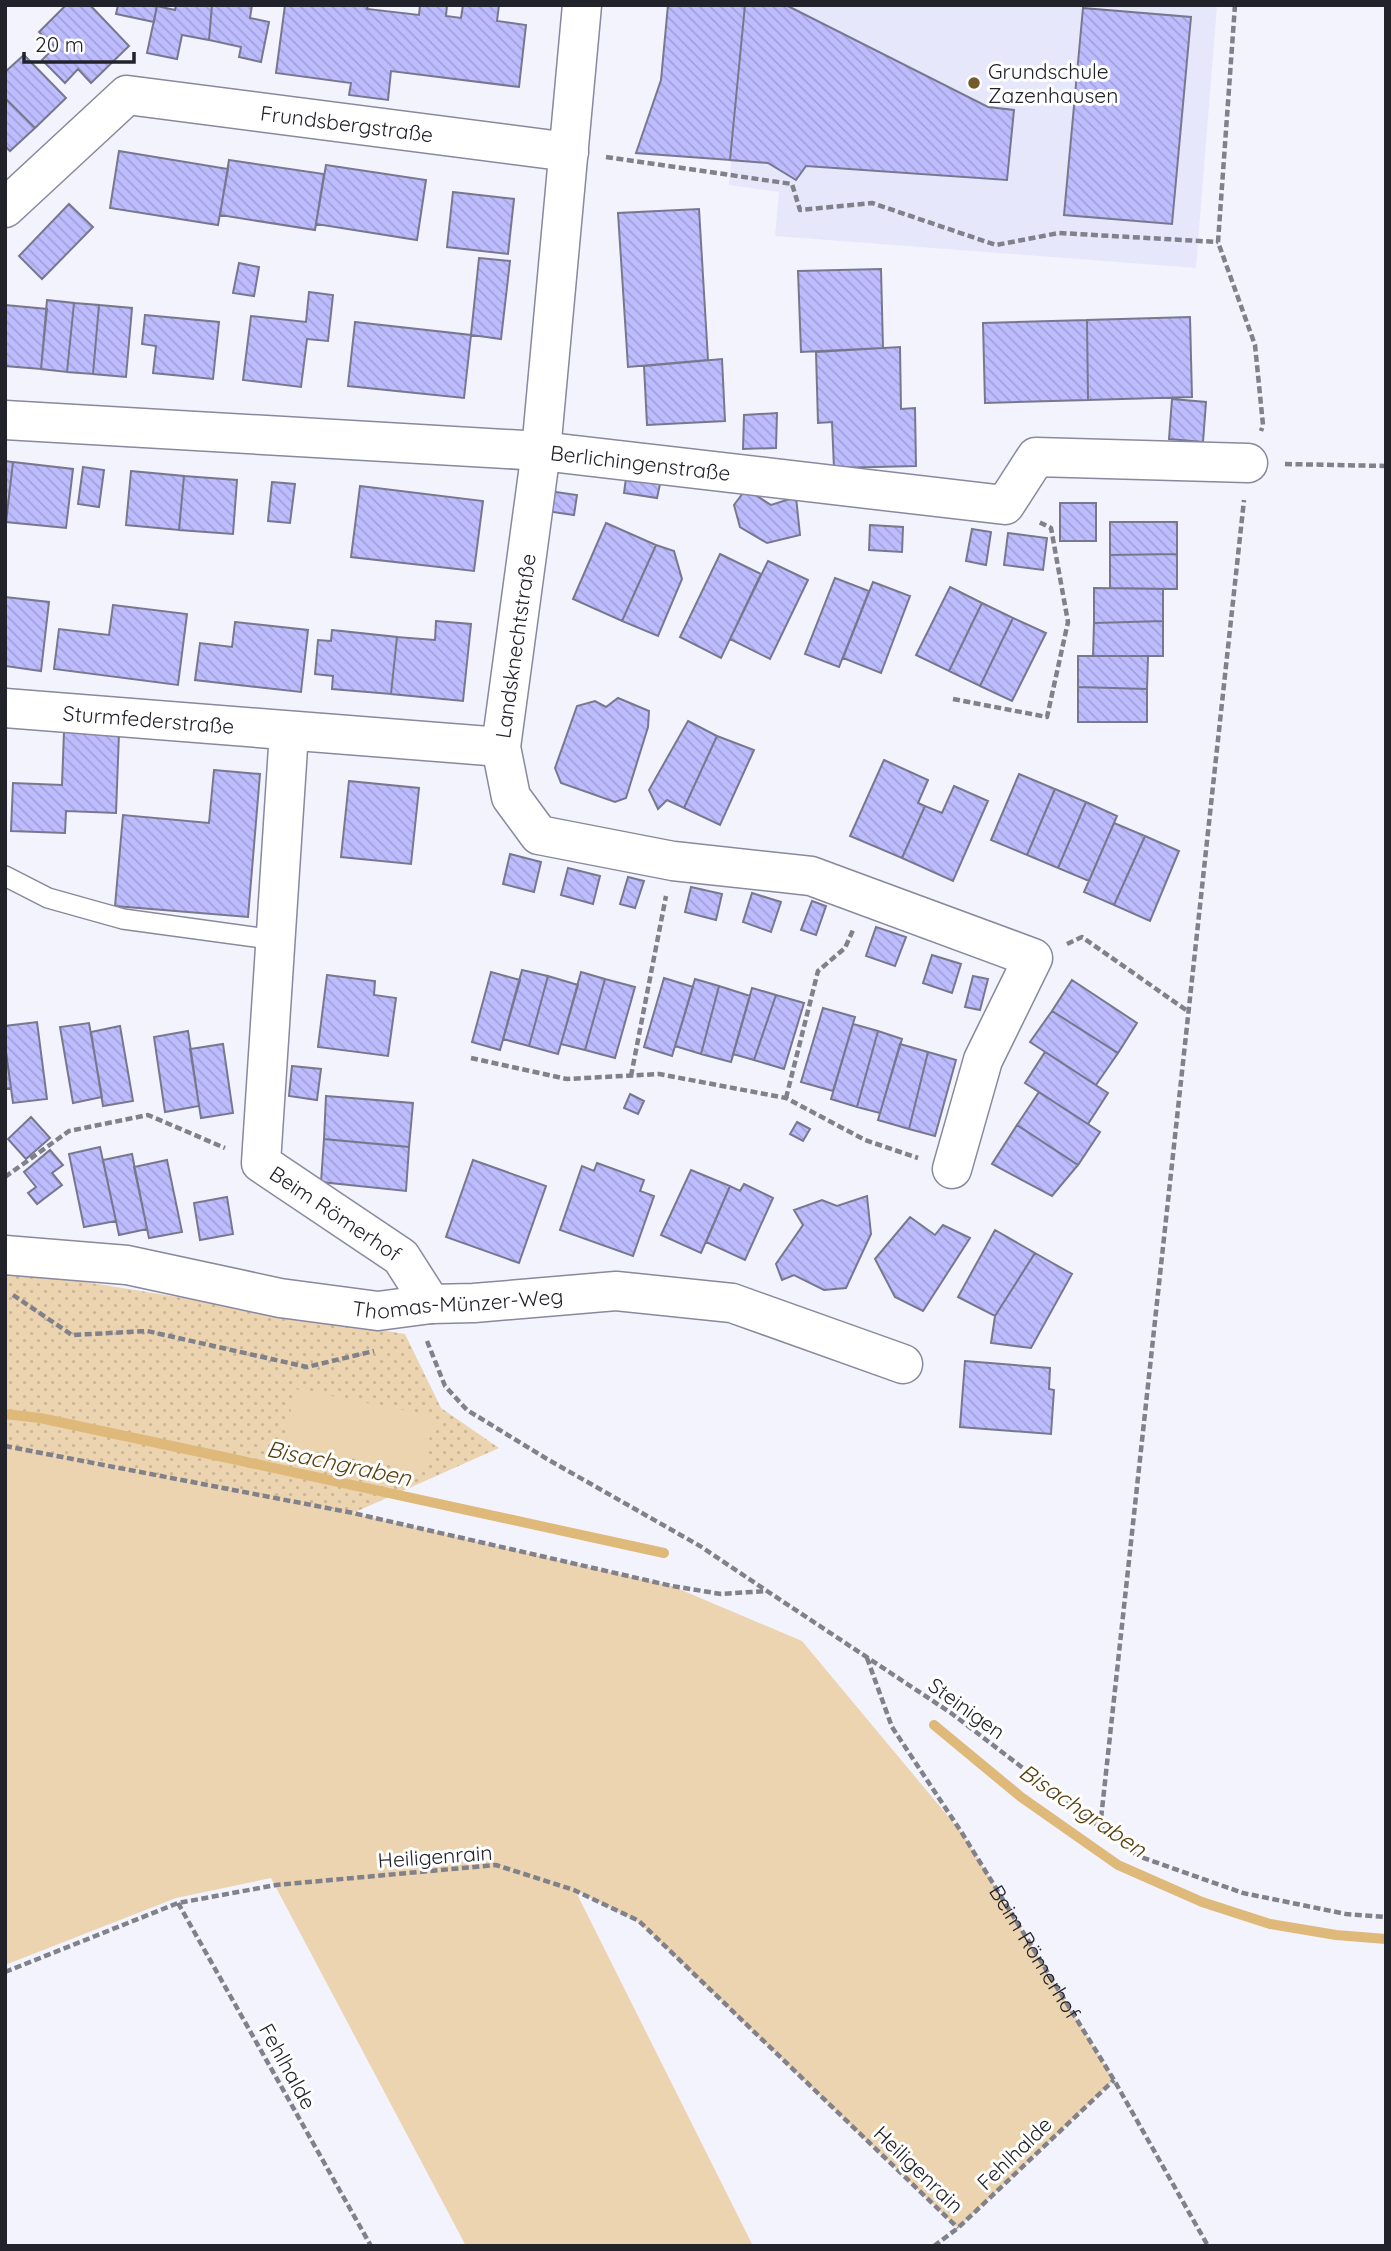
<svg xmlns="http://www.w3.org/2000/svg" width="1391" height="2251" font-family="Quicksand,sans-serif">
<defs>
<pattern id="grass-dots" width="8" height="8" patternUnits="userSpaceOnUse" patternTransform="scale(1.75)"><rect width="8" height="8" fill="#ebd4af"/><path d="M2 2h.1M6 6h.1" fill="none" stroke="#c9b697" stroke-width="1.8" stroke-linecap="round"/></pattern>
<pattern id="building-back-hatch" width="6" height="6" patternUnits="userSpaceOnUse" patternTransform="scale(1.75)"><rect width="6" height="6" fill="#bdbcfe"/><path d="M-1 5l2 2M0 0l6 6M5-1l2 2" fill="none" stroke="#a2a1da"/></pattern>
</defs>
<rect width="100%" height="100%" fill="#f3f3fd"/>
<path fill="#e7e7fb" d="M 745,5 L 1217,5 L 1196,268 L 775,236 L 779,192 L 729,185 Z"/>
<path fill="url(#grass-dots)" d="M 5,1271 L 30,1273 L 405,1334 L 441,1408 L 499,1448 L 353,1513 L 5,1446 Z"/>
<path fill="#ebd4af" d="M 295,1389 L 434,1416 L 423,1472 L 284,1445 Z
M 5,1446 L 353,1513 L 672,1586 L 802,1641 L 962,1833 L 1114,2080 L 958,2228 L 639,1922 L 575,1890 L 753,2246 L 466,2246 L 271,1878 L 176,1898 L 5,1965 Z"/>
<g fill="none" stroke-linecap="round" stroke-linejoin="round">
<path stroke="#dfb979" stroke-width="10" d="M 5,1414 L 40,1418 L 233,1459 L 664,1553
M 934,1725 L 1021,1797 L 1118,1865 L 1202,1902 L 1270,1924 L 1336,1935 L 1386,1939"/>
</g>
<path fill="url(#building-back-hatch)" stroke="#77788e" stroke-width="2" d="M 66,5 L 90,5 L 129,46 L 91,83 L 78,69 L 65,83 L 42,60 L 55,47 L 39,32 Z
M 118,5 L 157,5 L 154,22 L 116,14 Z
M 176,5 L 212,5 L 209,40 L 182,35 L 177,59 L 147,53 L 157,6 L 175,10 Z
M 212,5 L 252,5 L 250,18 L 269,22 L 261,62 L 239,57 L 241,47 L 209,40 Z
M 285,5 L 368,5 L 367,9 L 419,15 L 420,5 L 447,5 L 446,16 L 461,18 L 463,5 L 499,5 L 497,21 L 526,25 L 519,87 L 391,71 L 388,100 L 349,95 L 351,83 L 276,73 Z
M 668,5 L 745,5 L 730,160 L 636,153 L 661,80 Z
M 745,5 L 786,5 L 988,107 L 1014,110 L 1007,180 L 806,166 L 796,180 L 768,163 L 730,160 Z
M 1083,8 L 1191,17 L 1172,224 L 1064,215 Z
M 24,55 L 66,98 L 35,128 L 5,98 L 5,72 Z
M 5,98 L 35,128 L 10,151 L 5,146 Z
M 119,151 L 228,169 L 218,225 L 110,208 Z
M 229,160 L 324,174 L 315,230 L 220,215 Z
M 326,165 L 426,180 L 417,240 L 316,224 Z
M 453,192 L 514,199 L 508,254 L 447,247 Z
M 69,204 L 93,227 L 42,279 L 19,256 Z
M 699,209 L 708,360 L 628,367 L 618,213 Z
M 479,258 L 510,261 L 501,339 L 471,335 Z
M 239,263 L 259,267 L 254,296 L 233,293 Z
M 881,269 L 883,348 L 801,352 L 798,271 Z
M 309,292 L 333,295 L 328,341 L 307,339 L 301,387 L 243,380 L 251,316 L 306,322 Z
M 47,300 L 74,303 L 67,372 L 41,369 Z
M 74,303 L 99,305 L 93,374 L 67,372 Z
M 5,305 L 47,309 L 41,369 L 5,366 Z
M 99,305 L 132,308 L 126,377 L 93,374 Z
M 145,315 L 219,322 L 213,379 L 153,373 L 156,346 L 142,344 Z
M 1190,317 L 1192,397 L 1088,400 L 1087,320 Z
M 1087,320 L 1088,400 L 985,403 L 983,323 Z
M 355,322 L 471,335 L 464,398 L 348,386 Z
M 900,347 L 901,409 L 915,408 L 916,466 L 834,468 L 832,422 L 818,423 L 816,352 Z
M 722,359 L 725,421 L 647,425 L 644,366 Z
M 1172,399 L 1206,402 L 1203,442 L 1169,439 Z
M 777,413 L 776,448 L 743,449 L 744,415 Z
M 5,461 L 13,462 L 6,522 L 5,522 Z
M 13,462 L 73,469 L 66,528 L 6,522 Z
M 83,467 L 104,470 L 99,507 L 78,504 Z
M 131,471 L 184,476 L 179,530 L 126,525 Z
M 184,476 L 237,480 L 233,534 L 179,530 Z
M 626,478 L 660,484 L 657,498 L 624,493 Z
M 272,482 L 295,484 L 290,523 L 268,521 Z
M 360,486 L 483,501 L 474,571 L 351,557 Z
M 746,489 L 771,505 L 796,497 L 800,535 L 767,543 L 740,527 L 734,505 Z
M 549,491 L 577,495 L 574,515 L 546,511 Z
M 1060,503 L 1096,503 L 1096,541 L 1060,541 Z
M 1110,522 L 1177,522 L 1177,554 L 1110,555 Z
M 606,523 L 656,545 L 622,621 L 573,599 Z
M 870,525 L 903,527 L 902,552 L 869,550 Z
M 972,529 L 991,532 L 986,565 L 966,561 Z
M 1008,533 L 1047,538 L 1043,570 L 1004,565 Z
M 656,545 L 674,551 L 682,579 L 658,636 L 622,621 Z
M 720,554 L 761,574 L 721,658 L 680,637 Z
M 1177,554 L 1177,589 L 1110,588 L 1110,555 Z
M 768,561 L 808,580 L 770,659 L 730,639 Z
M 835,578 L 869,591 L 839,667 L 805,654 Z
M 873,582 L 910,596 L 881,673 L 843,658 Z
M 950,587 L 982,603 L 949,671 L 916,655 Z
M 1094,588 L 1163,589 L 1163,621 L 1094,623 Z
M 5,597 L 49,602 L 41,671 L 5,666 Z
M 982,603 L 1013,618 L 980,686 L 949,671 Z
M 113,605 L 187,614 L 178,685 L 54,669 L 59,629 L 109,635 Z
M 1013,618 L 1046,633 L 1012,701 L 980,686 Z
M 436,621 L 471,624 L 463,701 L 391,694 L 397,637 L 435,640 Z
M 1163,621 L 1163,656 L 1093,656 L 1094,623 Z
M 235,622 L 308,630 L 301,692 L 195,680 L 200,643 L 232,647 Z
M 332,630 L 397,637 L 391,694 L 332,689 L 333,676 L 315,674 L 318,640 L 331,641 Z
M 1078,656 L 1148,656 L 1147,689 L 1078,687 Z
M 1078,687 L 1147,689 L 1147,722 L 1078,722 Z
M 618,698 L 649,711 L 648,727 L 626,798 L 615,802 L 561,783 L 555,768 L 577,706 L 595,701 L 606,707 Z
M 688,721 L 717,736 L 684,808 L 667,800 L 658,809 L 649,790 Z
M 64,731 L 119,733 L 116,813 L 66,811 L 65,833 L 11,831 L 13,783 L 62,785 Z
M 717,736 L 754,750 L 720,825 L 684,808 Z
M 884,760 L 928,780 L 918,803 L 925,806 L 902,858 L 850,836 Z
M 214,770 L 260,774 L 248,917 L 115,906 L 123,815 L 209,823 Z
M 1019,774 L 1055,789 L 1027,855 L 991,840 Z
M 349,781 L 419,788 L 411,864 L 341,857 Z
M 954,786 L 988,801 L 953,881 L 902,858 L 925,806 L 942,813 Z
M 1055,789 L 1086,802 L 1058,868 L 1027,855 Z
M 1086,802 L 1117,816 L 1089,881 L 1058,868 Z
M 1114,823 L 1145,836 L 1114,905 L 1084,892 Z
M 1145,836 L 1179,851 L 1150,921 L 1114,905 Z
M 510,854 L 541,862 L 534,892 L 503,884 Z
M 568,868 L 600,876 L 593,904 L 561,895 Z
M 628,877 L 644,881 L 635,908 L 620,904 Z
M 691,887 L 722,894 L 716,920 L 685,912 Z
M 752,893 L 781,902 L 771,932 L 743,922 Z
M 812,901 L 826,906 L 816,935 L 801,930 Z
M 876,927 L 906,937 L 895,966 L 866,956 Z
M 932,955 L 961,964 L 952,993 L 923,983 Z
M 522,970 L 548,976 L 529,1046 L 503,1039 Z
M 491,972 L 520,980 L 500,1050 L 472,1042 Z
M 581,972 L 605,979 L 585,1050 L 561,1044 Z
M 327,975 L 375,981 L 374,995 L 396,998 L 388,1056 L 318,1047 Z
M 548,976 L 578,985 L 558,1054 L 529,1046 Z
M 973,976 L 988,979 L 980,1010 L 965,1007 Z
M 664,978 L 693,987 L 672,1056 L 644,1047 Z
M 605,979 L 635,987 L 615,1058 L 585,1050 Z
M 695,979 L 719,986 L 701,1054 L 675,1046 Z
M 1072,980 L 1137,1023 L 1118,1053 L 1052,1011 Z
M 719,986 L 750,996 L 731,1062 L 701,1054 Z
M 752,988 L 776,995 L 754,1060 L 733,1054 Z
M 776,995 L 804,1003 L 784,1069 L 754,1060 Z
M 823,1008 L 855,1017 L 833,1091 L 801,1082 Z
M 1052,1011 L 1118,1053 L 1096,1085 L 1030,1042 Z
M 37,1022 L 47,1099 L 13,1103 L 5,1045 L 5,1026 Z
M 89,1023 L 102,1097 L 73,1103 L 60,1027 Z
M 853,1024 L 878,1031 L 857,1107 L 831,1099 Z
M 120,1026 L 133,1101 L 103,1106 L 91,1032 Z
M 188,1031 L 199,1106 L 165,1112 L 154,1037 Z
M 878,1031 L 902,1039 L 880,1113 L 857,1107 Z
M 223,1044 L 233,1113 L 201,1118 L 190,1049 Z
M 900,1044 L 928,1052 L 909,1129 L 878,1120 Z
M 5,1045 L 11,1088 L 5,1089 Z
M 928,1052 L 956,1060 L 935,1136 L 909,1129 Z
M 1045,1052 L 1108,1093 L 1088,1124 L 1025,1083 Z
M 292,1066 L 321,1069 L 317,1100 L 289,1096 Z
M 1039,1092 L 1100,1132 L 1078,1165 L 1017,1125 Z
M 630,1094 L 644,1101 L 638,1114 L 624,1108 Z
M 326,1096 L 413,1103 L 409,1147 L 324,1139 Z
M 31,1117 L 50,1138 L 26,1159 L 8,1139 Z
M 797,1122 L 810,1129 L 803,1141 L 790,1134 Z
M 1017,1125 L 1078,1165 L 1052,1196 L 992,1164 Z
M 324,1139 L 409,1147 L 406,1191 L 321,1182 Z
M 100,1147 L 116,1221 L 84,1227 L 69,1154 Z
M 50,1150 L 63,1165 L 52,1173 L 62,1185 L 37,1204 L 28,1193 L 36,1187 L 24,1172 Z
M 132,1154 L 147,1229 L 119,1235 L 103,1160 Z
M 167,1160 L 182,1232 L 149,1238 L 134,1167 Z
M 473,1160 L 546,1186 L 519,1263 L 446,1237 Z
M 597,1163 L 644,1180 L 640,1191 L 654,1196 L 633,1256 L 560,1230 L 582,1166 L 594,1171 Z
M 691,1170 L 730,1186 L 701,1253 L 661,1235 Z
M 744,1184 L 773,1198 L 745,1260 L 706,1242 L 730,1186 L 740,1191 Z
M 867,1196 L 871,1234 L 846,1288 L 824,1290 L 794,1275 L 782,1280 L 776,1264 L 803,1225 L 794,1210 L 822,1200 L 837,1206 Z
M 227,1197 L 233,1234 L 200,1240 L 194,1203 Z
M 910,1217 L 935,1235 L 943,1225 L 970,1238 L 923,1311 L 895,1297 L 875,1259 Z
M 995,1230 L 1035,1253 L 995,1316 L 958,1297 Z
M 1035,1253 L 1072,1274 L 1031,1348 L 991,1343 L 995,1316 Z
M 965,1361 L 1050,1368 L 1049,1389 L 1054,1390 L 1051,1434 L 960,1427 Z"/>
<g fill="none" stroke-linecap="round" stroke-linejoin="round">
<defs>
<path id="service" d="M 5,876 L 48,898 L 123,919 L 276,940"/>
<g id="minor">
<path d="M 582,5 L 541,451 L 501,747 L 511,797 L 539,835 L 673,861 L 811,876 L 1033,958 L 983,1060 L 952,1169"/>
<path id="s2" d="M 5,208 L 127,95 L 569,152"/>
<path id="s3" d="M 5,420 L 541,451 L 1005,505 L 1036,457 L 1248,463"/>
<path id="s4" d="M 5,708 L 501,747"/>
<path id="s5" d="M 289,732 L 261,1163 L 401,1257 L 431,1304"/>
<path id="s6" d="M 5,1255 L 127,1265 L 280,1298 L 378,1311 L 431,1304 L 474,1303 L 616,1291 L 732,1303 L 903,1364"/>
</g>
</defs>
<use href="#service" stroke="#88889e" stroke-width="22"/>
<use href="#minor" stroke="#88889e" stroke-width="41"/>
<g stroke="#81818b" stroke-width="4.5" stroke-dasharray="7 3.5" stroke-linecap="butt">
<path d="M 1235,5 L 1218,242 L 1255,345 L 1263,425 L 1261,431"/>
<path d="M 606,157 L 792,184 L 800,210 L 872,203 L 996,245 L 1059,233 L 1218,242"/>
<path d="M 1285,464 L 1386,466"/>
<path d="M 953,699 L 1047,717 L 1068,622 L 1051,528 L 1037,521"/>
<path d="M 1067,944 L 1082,937 L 1189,1012"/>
<path d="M 471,1058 L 567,1079 L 659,1074 L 786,1098 L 865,1140 L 918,1158"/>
<path d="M 631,1076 L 666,896"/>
<path d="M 786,1098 L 818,971 L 845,948 L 853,930"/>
<path d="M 5,1177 L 69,1131 L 148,1115 L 225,1148"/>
<path d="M 13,1295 L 72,1335 L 147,1331 L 307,1367 L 374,1351"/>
<path d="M 427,1341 L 445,1386 L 467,1410 L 547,1459 L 700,1546 L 767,1591 L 951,1713 L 1138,1856 L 1243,1893 L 1346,1914 L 1386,1917"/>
<path d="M 5,1446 L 353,1513 L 672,1586 L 721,1594 L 766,1591"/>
<path id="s1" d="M 867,1658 L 892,1727 L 962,1833 L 1114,2080 L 1208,2246"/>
<path d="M 1100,1828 L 1244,500"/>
<path d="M 178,1903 L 371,2246"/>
<path d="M 5,1972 L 178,1903 L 276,1885 L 496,1865 L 574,1890 L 639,1921 L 958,2228"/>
<path d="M 934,2246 L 958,2228 L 1114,2080"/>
</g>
<use href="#service" stroke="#fff" stroke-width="19"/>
<use href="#minor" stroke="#fff" stroke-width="38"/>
</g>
<circle fill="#745a2c" stroke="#fff" stroke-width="2.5" cx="974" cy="83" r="7"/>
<g text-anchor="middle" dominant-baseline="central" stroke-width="6" stroke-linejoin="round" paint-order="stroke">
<g font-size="21" fill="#22222b" stroke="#fff" text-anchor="start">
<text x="988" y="71">Grundschule<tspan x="988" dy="24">Zazenhausen</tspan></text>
</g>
<g font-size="21" fill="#22222b" stroke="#fff">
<text stroke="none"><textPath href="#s2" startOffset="388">Frundsbergstraße</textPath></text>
<text stroke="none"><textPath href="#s3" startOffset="637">Berlichingenstraße</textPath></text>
<text transform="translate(515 646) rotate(-82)">Landsknechtstraße</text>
<text stroke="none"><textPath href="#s4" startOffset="144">Sturmfederstraße</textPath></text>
<text stroke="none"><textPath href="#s5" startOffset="522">Beim Römerhof</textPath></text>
<text stroke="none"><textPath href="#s6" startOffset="458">Thomas-Münzer-Weg</textPath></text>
<text transform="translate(967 1708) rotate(36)">Steinigen</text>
<text transform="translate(435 1856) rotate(-4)">Heiligenrain</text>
<text stroke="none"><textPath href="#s1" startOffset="340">Beim Römerhof</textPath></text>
<text transform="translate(288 2066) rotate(61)">Fehlhalde</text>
<text transform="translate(1014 2153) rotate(-44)">Fehlhalde</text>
<text transform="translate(919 2169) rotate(44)">Heiligenrain</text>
</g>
<g font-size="23" font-style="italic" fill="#5a400d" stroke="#fff">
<text transform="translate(339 1463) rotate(12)">Bisachgraben</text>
<text transform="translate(1083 1810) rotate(34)">Bisachgraben</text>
</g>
</g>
<rect width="1391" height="2251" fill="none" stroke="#22222b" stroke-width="14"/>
<path d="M24 52v10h110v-10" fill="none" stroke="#22222b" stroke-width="3.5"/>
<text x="35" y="52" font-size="21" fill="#22222b" stroke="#ffffff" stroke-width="5" paint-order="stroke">20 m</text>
</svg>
